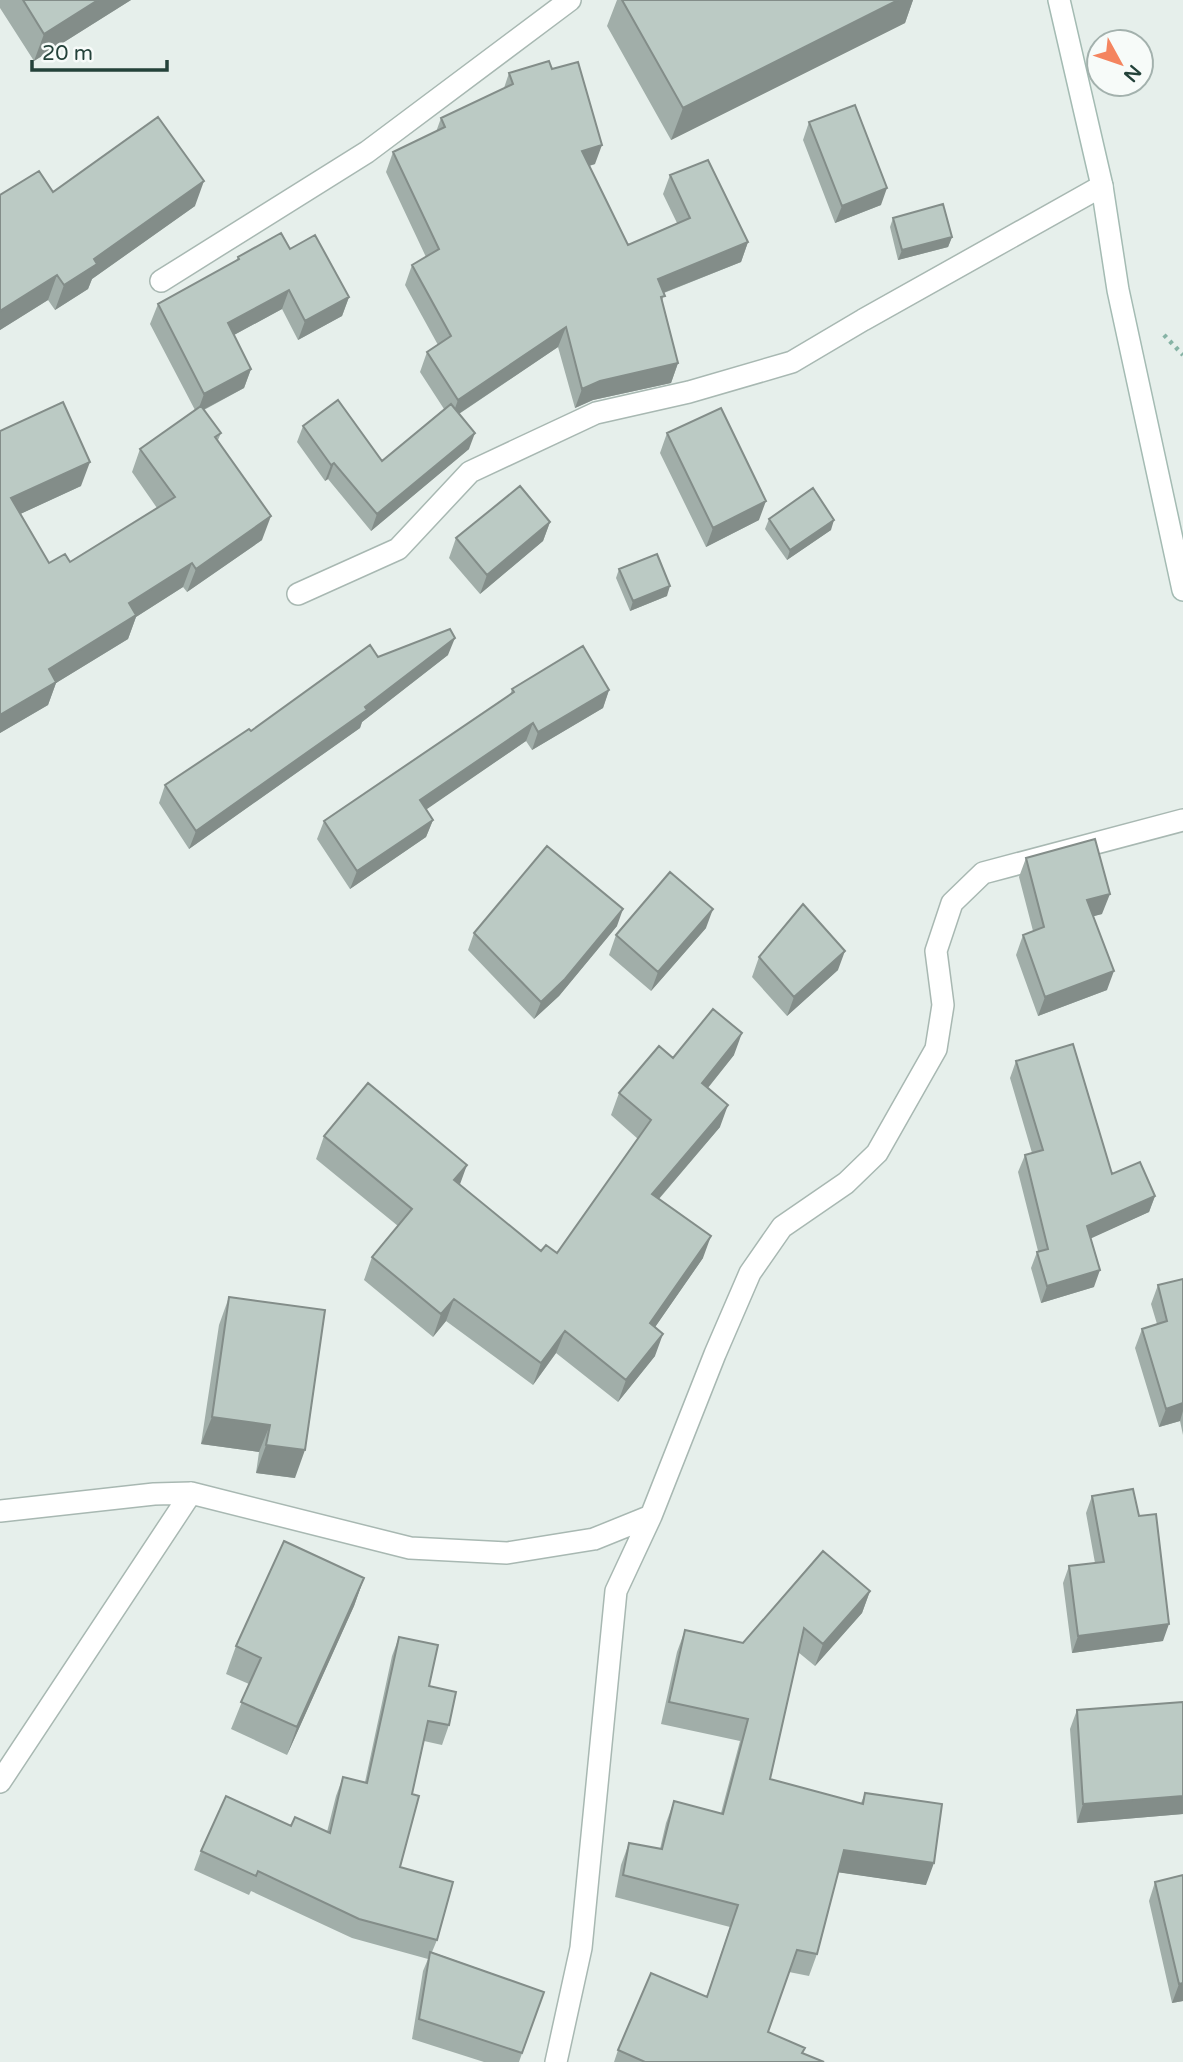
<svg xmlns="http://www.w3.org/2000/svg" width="1183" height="2062" font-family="'Varela Round',sans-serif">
<rect width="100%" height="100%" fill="#e6efeb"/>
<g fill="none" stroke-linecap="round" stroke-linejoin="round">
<defs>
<path id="street" d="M 161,281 L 367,152 L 570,0
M 298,594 L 398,549 L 470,472 L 596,413 L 689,392 L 792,362 L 863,320 L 1102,186
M 0,1511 L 154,1494 L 191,1493 L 410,1548 L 507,1553 L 594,1539 L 651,1516
M 0,1782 L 191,1493
M 556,2062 L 581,1948 L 616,1591 L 651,1516 L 715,1354 L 750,1273 L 782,1227 L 846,1183 L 877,1153 L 936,1049 L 943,1005 L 936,951 L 952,903 L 983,873 L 1183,820"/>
<path id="secondary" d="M 1059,0 L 1102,186 L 1118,290 L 1183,590"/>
</defs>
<use href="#street" stroke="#a8b8b2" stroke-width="24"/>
<use href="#secondary" stroke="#a4bbb3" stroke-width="24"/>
<path stroke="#86b3a5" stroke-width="4.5" stroke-dasharray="3.5 5" stroke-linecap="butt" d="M 1164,335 L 1183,355"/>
<use href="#street" stroke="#fff" stroke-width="21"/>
<use href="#secondary" stroke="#fff" stroke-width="21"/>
</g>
<path fill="#a1aea9" d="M 0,0 L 131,0 L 34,61 L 0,8 Z
M 617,0 L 913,0 L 905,23 L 671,140 L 607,26 Z
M 552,69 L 595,164 L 589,166 L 628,245 L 677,223 L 663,194 L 670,175 L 748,242 L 741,262 L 664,293 L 662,302 L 678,363 L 671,383 L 593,400 L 575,408 L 558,347 L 459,414 L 469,449 L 371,531 L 328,479 L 325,481 L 297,442 L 303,426 L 382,461 L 444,409 L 420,372 L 427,352 L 438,345 L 405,285 L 412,265 L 426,257 L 386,172 L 393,152 L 436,132 L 441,118 L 504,88 L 509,73 Z
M 809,122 L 881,205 L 835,223 L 803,140 Z
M 53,192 L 195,206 L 92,279 L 88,289 L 55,310 L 48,300 L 0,330 L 0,195 Z
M 893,218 L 952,237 L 948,247 L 898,260 L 890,227 Z
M 290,249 L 349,297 L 342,316 L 298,340 L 282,309 L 234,335 L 251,369 L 244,388 L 204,410 L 221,433 L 218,440 L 262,540 L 187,592 L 183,587 L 136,617 L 128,639 L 56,683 L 48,705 L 0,733 L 0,431 L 81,486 L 20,514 L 49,563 L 70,562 L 157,508 L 132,472 L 140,449 L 195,410 L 150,324 L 158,304 L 236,261 L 238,257 Z
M 667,433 L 759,520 L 706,547 L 660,453 Z
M 769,519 L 831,530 L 787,560 L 765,529 Z
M 550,522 L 543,541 L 480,594 L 449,558 L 456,538 Z
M 619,569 L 667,596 L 630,611 L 616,578 Z
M 448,655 L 362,722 L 360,728 L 189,849 L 159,803 L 165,785 L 251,731 L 378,657 Z
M 512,689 L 609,690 L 603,708 L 532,750 L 526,741 L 426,809 L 433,820 L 426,837 L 350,889 L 317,839 L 324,821 L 510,695 Z
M 1026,858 L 1102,914 L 1093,916 L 1107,990 L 1038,1016 L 1016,955 L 1023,935 L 1033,931 L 1019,877 Z
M 617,926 L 559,996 L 534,1019 L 468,950 L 474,933 Z
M 706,928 L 651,991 L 609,955 L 616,935 Z
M 759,957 L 838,970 L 787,1016 L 752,977 Z
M 734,1055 L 708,1088 L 720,1127 L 659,1199 L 703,1258 L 655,1327 L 655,1356 L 618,1402 L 556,1353 L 533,1385 L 446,1321 L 433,1337 L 364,1280 L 372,1257 L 398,1226 L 316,1159 L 324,1136 L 460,1185 L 541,1251 L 557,1253 L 638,1139 L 611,1115 L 619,1093 L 673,1058 Z
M 1016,1061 L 1112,1174 L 1155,1196 L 1149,1212 L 1090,1238 L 1094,1287 L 1041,1303 L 1031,1268 L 1037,1252 L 1038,1251 L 1018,1172 L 1025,1155 L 1032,1153 L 1010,1078 Z
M 1183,1279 L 1183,1435 L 1180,1421 L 1159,1427 L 1135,1348 L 1142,1329 L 1157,1324 L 1151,1304 L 1158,1285 Z
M 229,1297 L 295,1478 L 256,1473 L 259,1452 L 201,1444 L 219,1325 Z
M 1092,1496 L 1163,1641 L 1072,1653 L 1063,1583 L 1069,1566 L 1095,1563 L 1086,1513 Z
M 364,1578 L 354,1606 L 287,1755 L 231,1729 L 249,1684 L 226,1674 L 236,1646 Z
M 870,1591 L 862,1613 L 815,1666 L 798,1652 L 770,1779 L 861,1803 L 865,1793 L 926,1885 L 838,1872 L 817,1954 L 809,1976 L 789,1972 L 768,2032 L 803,2053 L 824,2062 L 614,2062 L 618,2050 L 707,1996 L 730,1927 L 615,1897 L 621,1865 L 629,1843 L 660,1849 L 666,1823 L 674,1801 L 721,1813 L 740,1741 L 661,1724 L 677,1652 L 685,1630 L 743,1643 Z
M 399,1637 L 429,1686 L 449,1725 L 442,1745 L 424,1741 L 412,1794 L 400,1867 L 437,1940 L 432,1952 L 544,1992 L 519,2062 L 484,2062 L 412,2039 L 423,1971 L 428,1959 L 352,1938 L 251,1891 L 249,1895 L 194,1870 L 201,1851 L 291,1826 L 327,1832 L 336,1796 L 343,1777 L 365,1782 L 392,1656 Z
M 1183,1702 L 1183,1814 L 1077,1823 L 1070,1729 L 1077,1710 Z
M 1155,1882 L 1183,2001 L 1172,2003 L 1149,1901 Z"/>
<path fill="#838d89" d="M 98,0 L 131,0 L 34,61 L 44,34 Z
M 898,0 L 913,0 L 905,23 L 671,140 L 683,108 Z
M 602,145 L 595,164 L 575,170 L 582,151 Z
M 204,181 L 195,206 L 92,279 L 88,289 L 55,310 L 64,285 L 94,259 Z
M 887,188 L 881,205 L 835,223 L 842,206 Z
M 952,237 L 948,247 L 898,260 L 902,250 Z
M 748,242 L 741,262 L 650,298 L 658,279 Z
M 57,275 L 48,300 L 0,330 L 0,311 Z
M 289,290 L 282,309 L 221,342 L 228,323 Z
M 349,297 L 342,316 L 298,340 L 305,321 Z
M 566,327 L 558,347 L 451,419 L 458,400 Z
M 678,363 L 671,383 L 593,400 L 575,408 L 582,389 L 600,381 Z
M 251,369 L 244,388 L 197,413 L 204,394 Z
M 475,433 L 469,449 L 371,531 L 377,514 Z
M 90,462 L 81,486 L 3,522 L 11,498 Z
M 334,463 L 328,479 L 325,481 L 331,465 Z
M 766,501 L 759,520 L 706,547 L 713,528 Z
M 271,516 L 262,540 L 187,592 L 196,569 Z
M 834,520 L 831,530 L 787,560 L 790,550 Z
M 550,522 L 543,541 L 480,594 L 487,575 Z
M 192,563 L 183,587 L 136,617 L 128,639 L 56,683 L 48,705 L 0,733 L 0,715 L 49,669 L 129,603 Z
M 670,586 L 667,596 L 630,611 L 633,601 Z
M 455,638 L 448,655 L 362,722 L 360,728 L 189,849 L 196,831 L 365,707 Z
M 609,690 L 603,708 L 532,750 L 538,732 Z
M 533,723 L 526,741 L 414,818 L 420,800 Z
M 433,820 L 426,837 L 350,889 L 357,871 Z
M 1110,894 L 1102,914 L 1080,920 L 1087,900 Z
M 623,909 L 617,926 L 559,996 L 534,1019 L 541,1002 Z
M 713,909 L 706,928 L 651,991 L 658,972 Z
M 845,951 L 838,970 L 787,1016 L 794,997 Z
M 1114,971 L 1107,990 L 1038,1016 L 1045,997 Z
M 742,1033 L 734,1055 L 694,1105 L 702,1083 Z
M 728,1105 L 720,1127 L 644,1216 L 652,1194 Z
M 467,1165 L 459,1187 L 454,1180 Z
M 1155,1196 L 1149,1212 L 1081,1243 L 1087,1226 Z
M 711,1236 L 703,1258 L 642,1346 L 650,1323 Z
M 1100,1270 L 1094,1287 L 1041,1303 L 1047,1286 Z
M 454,1299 L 446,1321 L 433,1337 L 441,1314 Z
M 565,1331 L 556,1353 L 533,1385 L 541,1363 Z
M 663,1334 L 655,1356 L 618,1402 L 626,1380 Z
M 1183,1403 L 1183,1411 L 1180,1421 L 1159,1427 L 1166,1409 Z
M 212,1417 L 270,1425 L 259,1452 L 201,1444 Z
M 266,1445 L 305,1450 L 295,1478 L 256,1473 Z
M 364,1578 L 354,1606 L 287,1755 L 297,1727 Z
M 870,1591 L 862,1613 L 815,1666 L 823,1644 Z
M 1169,1624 L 1163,1641 L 1072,1653 L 1078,1636 Z
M 1183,1796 L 1183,1814 L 1077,1823 L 1083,1804 Z
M 844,1850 L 934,1863 L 926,1885 L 836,1872 Z
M 1183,1983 L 1183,2001 L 1172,2003 L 1179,1984 Z"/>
<path fill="#bbcac4" stroke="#838d89" stroke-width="2" d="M 23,0 L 98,0 L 44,34 Z
M 622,0 L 898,0 L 683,108 Z
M 549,61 L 552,69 L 578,62 L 602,145 L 582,151 L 628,245 L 690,218 L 670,175 L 708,160 L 748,242 L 658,279 L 665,296 L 661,297 L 678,363 L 600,381 L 582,389 L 566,327 L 458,400 L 427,352 L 451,336 L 412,265 L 439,249 L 393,152 L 445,127 L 441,118 L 513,84 L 509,73 Z
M 855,105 L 887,188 L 842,206 L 809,122 Z
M 158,117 L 204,181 L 94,259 L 97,264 L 64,285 L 57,275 L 0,311 L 0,195 L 39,171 L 53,192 Z
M 943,204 L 952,237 L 902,250 L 893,218 Z
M 281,233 L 290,249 L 315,235 L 349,297 L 305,321 L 289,290 L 228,323 L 251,369 L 204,394 L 158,304 L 239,259 L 238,257 Z
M 338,400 L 382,461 L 451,404 L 475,433 L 377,514 L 334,463 L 331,465 L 303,426 Z
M 63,402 L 90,462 L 11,498 L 49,563 L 65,554 L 70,562 L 175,497 L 140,449 L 201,406 L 221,433 L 215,437 L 271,516 L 196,569 L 192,563 L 129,603 L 136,615 L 49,669 L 56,682 L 0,715 L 0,431 Z
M 721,408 L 766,501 L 713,528 L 667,433 Z
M 520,486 L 550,522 L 487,575 L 456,538 Z
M 813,488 L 834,520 L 790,550 L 769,519 Z
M 657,554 L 670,586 L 633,601 L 619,569 Z
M 450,629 L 455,638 L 365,707 L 367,710 L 196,831 L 165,785 L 249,729 L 251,731 L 370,645 L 378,657 Z
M 583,646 L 609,690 L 538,732 L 533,723 L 420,800 L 433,820 L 357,871 L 324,821 L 514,692 L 512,689 Z
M 1095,839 L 1110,894 L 1087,900 L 1114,971 L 1045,997 L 1023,935 L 1044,927 L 1026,858 Z
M 547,846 L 623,909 L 565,979 L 541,1002 L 474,933 Z
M 670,872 L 713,909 L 658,972 L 616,935 Z
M 803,904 L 845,951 L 794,997 L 759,957 Z
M 713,1009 L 742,1033 L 702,1083 L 728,1105 L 652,1194 L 711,1236 L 650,1323 L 663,1334 L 626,1380 L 565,1331 L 541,1363 L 454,1299 L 441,1314 L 372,1257 L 412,1209 L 324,1136 L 368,1083 L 467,1165 L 454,1180 L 541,1251 L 546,1245 L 557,1253 L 651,1120 L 619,1093 L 659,1046 L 673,1058 Z
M 1073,1044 L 1112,1174 L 1140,1162 L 1155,1196 L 1087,1226 L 1100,1270 L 1047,1286 L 1037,1252 L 1048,1249 L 1025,1155 L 1043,1150 L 1016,1061 Z
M 1183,1279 L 1183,1403 L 1166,1409 L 1142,1329 L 1167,1321 L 1158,1285 Z
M 229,1297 L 325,1310 L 305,1450 L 266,1445 L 270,1425 L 212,1417 Z
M 1133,1489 L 1139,1516 L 1156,1514 L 1169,1624 L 1078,1636 L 1069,1566 L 1104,1562 L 1092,1496 Z
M 284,1541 L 364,1578 L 297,1727 L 241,1702 L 261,1658 L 236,1646 Z
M 823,1551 L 870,1591 L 823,1644 L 804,1628 L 770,1779 L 863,1804 L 865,1793 L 942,1804 L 934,1863 L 844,1850 L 817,1954 L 797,1950 L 768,2032 L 805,2048 L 802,2053 L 824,2062 L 645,2062 L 618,2050 L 651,1973 L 707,1997 L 738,1905 L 623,1875 L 629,1843 L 662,1849 L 674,1801 L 723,1814 L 748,1719 L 669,1702 L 685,1630 L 743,1643 Z
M 399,1637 L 438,1645 L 429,1686 L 456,1692 L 449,1725 L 428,1721 L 412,1794 L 419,1796 L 400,1867 L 453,1882 L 437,1940 L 359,1919 L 258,1871 L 256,1876 L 201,1851 L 226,1796 L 291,1826 L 295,1817 L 330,1833 L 343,1777 L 367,1783 Z
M 1183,1702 L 1183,1796 L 1083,1804 L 1077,1710 Z
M 1183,1875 L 1183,1983 L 1179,1984 L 1155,1882 Z
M 430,1952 L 544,1992 L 522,2053 L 419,2019 Z"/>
<g transform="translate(1120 63) rotate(130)"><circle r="33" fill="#f7fbf9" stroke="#a3b1ad" stroke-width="2"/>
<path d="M0-5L12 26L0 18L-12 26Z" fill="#f4845f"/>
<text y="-10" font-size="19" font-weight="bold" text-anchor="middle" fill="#24423a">N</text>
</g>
<path d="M32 60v10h135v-10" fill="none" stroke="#24423a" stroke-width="3.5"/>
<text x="42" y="60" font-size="21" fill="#24423a" stroke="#f7fbf9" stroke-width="5" paint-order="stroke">20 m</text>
</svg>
